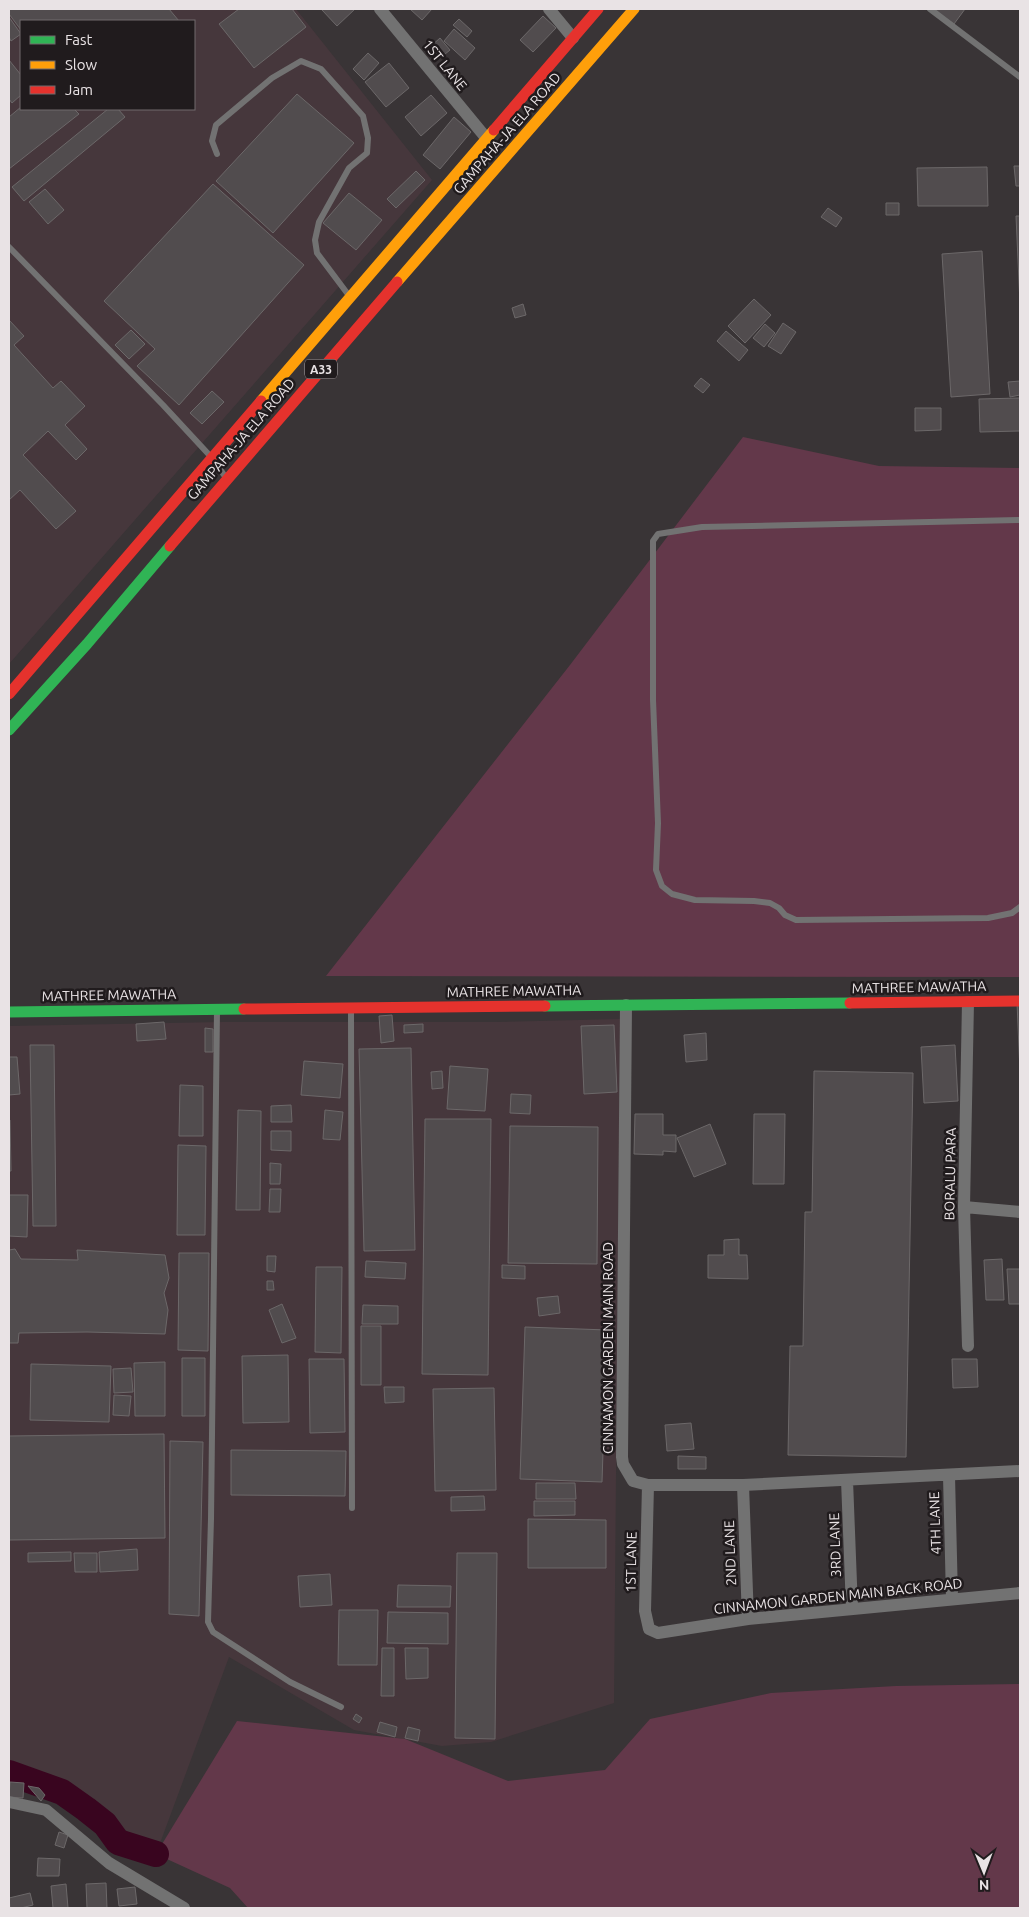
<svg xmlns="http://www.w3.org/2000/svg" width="1029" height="1917" font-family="Ubuntu,sans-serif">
<rect width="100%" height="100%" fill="#393436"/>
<path fill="#46373c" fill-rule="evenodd" d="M 9,9 L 296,9 L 432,180 L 9,664 ZM 21,21 L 194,21 L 194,109 L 21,109 Z
M 620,1019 L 614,1703 L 491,1742 L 442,1746 L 354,1730 L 229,1657 L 156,1854 L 66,1783 L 9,1767 L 9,1026 L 222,1022 L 495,1022 Z"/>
<path fill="#63384a" d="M 743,437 L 879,466 L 1020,468 L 1020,977 L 326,976 L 570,665 Z
M 1020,1684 L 1020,1908 L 248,1908 L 230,1888 L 156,1854 L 237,1721 L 405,1739 L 508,1781 L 605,1770 L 650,1719 L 771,1693 L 896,1686 Z"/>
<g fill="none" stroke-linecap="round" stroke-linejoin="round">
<path stroke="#39051f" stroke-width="26" d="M 9,1773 L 62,1792 L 86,1809 L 105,1824 L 118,1842 L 156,1854"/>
</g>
<path fill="#514c4e" stroke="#6c6869" d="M 9,9 L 169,9 L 179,21 L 21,21 L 21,30 L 9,14 Z
M 239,9 L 292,9 L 306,27 L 254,68 L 219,24 Z
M 323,9 L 355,9 L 337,26 L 322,10 Z
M 410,9 L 432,9 L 422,20 Z
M 933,9 L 965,9 L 954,24 Z
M 543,16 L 556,28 L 533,52 L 520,40 Z
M 9,17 L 21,34 L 11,41 L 9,37 Z
M 459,19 L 472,31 L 467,37 L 453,25 Z
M 454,29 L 475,48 L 465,60 L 444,41 Z
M 440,38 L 450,50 L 439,59 L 430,47 Z
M 368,53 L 379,63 L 364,80 L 353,69 Z
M 9,60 L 21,75 L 21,95 L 12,103 L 9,99 Z
M 389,63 L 409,88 L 386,107 L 365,82 Z
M 297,94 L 354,143 L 273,233 L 216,181 Z
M 431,95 L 447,113 L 421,136 L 405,117 Z
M 21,107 L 21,109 L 74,109 L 79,114 L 9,169 L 9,117 Z
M 108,109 L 118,109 L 125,117 L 24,201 L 12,187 Z
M 454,117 L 471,132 L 440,169 L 423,155 Z
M 1014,166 L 1020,166 L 1020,186 L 1016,186 Z
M 987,167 L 988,206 L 918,206 L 917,168 Z
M 416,171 L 425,180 L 396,208 L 387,199 Z
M 213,184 L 304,265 L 179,405 L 137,366 L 155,349 L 104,301 Z
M 45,189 L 64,210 L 48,224 L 29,202 Z
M 349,193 L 382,220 L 356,250 L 323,223 Z
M 886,203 L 899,203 L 899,215 L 886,215 Z
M 828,208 L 842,218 L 836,227 L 821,217 Z
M 1016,216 L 1020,216 L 1020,304 Z
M 982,251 L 990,394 L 951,397 L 942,254 Z
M 754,299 L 771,315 L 745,343 L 728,326 Z
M 523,304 L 526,315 L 515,318 L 512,308 Z
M 9,320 L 24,336 L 14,345 L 53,388 L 61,381 L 85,406 L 65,425 L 87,449 L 76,460 L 48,431 L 23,455 L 76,511 L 56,529 L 20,490 L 9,500 Z
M 783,323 L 796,332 L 781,354 L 768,346 Z
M 765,324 L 775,333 L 764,347 L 753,338 Z
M 131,330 L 145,344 L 129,359 L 115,345 Z
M 726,331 L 748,350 L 739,361 L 717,341 Z
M 701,378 L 710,385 L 703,393 L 694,386 Z
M 1020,381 L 1020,395 L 1010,397 L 1008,382 Z
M 212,391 L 224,402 L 202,424 L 190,413 Z
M 1020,398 L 1020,431 L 980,432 L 979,399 Z
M 915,408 L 941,408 L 941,430 L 915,431 Z
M 1017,1002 L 1020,1002 L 1020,1072 Z
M 392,1015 L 394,1041 L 381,1043 L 379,1016 Z
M 164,1022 L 166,1039 L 137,1041 L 136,1024 Z
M 423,1024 L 423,1032 L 404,1033 L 404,1025 Z
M 614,1025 L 617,1092 L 584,1094 L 581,1026 Z
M 205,1028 L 213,1029 L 213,1052 L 205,1052 Z
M 706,1033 L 707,1060 L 686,1062 L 684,1035 Z
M 30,1045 L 54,1045 L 56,1226 L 33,1226 Z
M 955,1045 L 958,1101 L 924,1103 L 921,1047 Z
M 411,1048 L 415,1250 L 364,1251 L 359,1049 Z
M 9,1057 L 17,1057 L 20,1094 L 9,1095 Z
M 304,1061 L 343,1064 L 340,1098 L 301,1095 Z
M 450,1066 L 488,1069 L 485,1111 L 447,1109 Z
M 442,1071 L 443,1088 L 432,1089 L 431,1072 Z
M 814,1071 L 913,1073 L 906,1457 L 788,1455 L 790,1346 L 803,1346 L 805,1212 L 812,1212 Z
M 180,1085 L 203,1086 L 203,1136 L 179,1136 Z
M 511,1094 L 531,1095 L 530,1114 L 510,1113 Z
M 291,1105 L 292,1122 L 271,1122 L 271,1106 Z
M 238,1110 L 261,1111 L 260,1210 L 236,1210 Z
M 325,1110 L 343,1112 L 340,1140 L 323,1139 Z
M 635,1114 L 663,1114 L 663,1135 L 676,1135 L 676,1152 L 663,1151 L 663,1155 L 634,1154 Z
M 754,1114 L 785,1114 L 784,1184 L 753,1184 Z
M 425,1119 L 491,1119 L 488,1375 L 422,1374 Z
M 9,1120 L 10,1120 L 11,1171 L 9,1171 Z
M 710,1124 L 726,1164 L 694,1177 L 677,1138 Z
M 510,1126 L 598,1127 L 597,1264 L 508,1263 Z
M 271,1131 L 291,1131 L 291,1151 L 271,1150 Z
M 178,1145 L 206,1146 L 205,1235 L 177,1235 Z
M 270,1163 L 281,1164 L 280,1184 L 270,1184 Z
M 270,1189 L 281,1189 L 280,1212 L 269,1212 Z
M 9,1195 L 28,1195 L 27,1237 L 9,1236 Z
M 739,1239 L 739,1255 L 747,1255 L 748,1279 L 708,1278 L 708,1255 L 724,1255 L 724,1240 Z
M 15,1249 L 21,1259 L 78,1260 L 77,1250 L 165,1255 L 169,1278 L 164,1293 L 168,1310 L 165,1334 L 87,1332 L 19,1333 L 18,1343 L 9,1343 L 9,1250 Z
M 179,1253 L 209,1253 L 208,1351 L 178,1350 Z
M 267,1256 L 276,1256 L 275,1272 L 267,1271 Z
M 1002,1259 L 1004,1300 L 986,1300 L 984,1260 Z
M 366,1261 L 406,1263 L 405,1279 L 365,1277 Z
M 502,1265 L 525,1266 L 525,1279 L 502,1278 Z
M 316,1267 L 342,1267 L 341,1353 L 315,1352 Z
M 1007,1269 L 1020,1269 L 1020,1304 L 1009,1304 Z
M 267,1281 L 273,1281 L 274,1290 L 267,1290 Z
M 558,1296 L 560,1313 L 539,1316 L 537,1298 Z
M 282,1304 L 296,1338 L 282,1343 L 269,1310 Z
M 363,1305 L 398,1306 L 398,1324 L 362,1324 Z
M 361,1326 L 381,1326 L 381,1385 L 361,1385 Z
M 525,1327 L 607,1330 L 602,1482 L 520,1479 Z
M 288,1355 L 289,1422 L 243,1423 L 242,1356 Z
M 182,1358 L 205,1358 L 205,1416 L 182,1416 Z
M 309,1359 L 344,1359 L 345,1432 L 310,1433 Z
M 952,1359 L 977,1359 L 978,1387 L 953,1388 Z
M 165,1362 L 165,1416 L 135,1416 L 134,1363 Z
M 31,1364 L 111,1366 L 109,1422 L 30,1420 Z
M 131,1368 L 133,1392 L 114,1393 L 113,1369 Z
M 384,1387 L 404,1387 L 404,1402 L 385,1403 Z
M 494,1388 L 496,1490 L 435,1491 L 433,1389 Z
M 114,1395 L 131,1396 L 129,1416 L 113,1415 Z
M 691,1423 L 694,1449 L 667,1451 L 665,1425 Z
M 164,1434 L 165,1538 L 9,1540 L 9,1436 Z
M 170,1441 L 203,1442 L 199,1616 L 169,1614 Z
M 231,1450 L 346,1451 L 345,1496 L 231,1495 Z
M 678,1456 L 706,1457 L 706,1469 L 678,1469 Z
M 536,1483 L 575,1483 L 576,1499 L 536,1499 Z
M 484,1496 L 485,1510 L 451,1511 L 451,1497 Z
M 534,1501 L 575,1501 L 575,1515 L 534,1516 Z
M 528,1519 L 606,1520 L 606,1568 L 528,1568 Z
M 137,1549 L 138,1570 L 100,1572 L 99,1552 Z
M 71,1552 L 71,1561 L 28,1562 L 28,1553 Z
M 74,1553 L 97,1553 L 97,1572 L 75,1572 Z
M 457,1553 L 497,1553 L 495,1739 L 455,1738 Z
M 330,1574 L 332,1605 L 300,1607 L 298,1576 Z
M 398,1585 L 451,1586 L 450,1607 L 397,1607 Z
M 339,1610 L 378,1610 L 377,1665 L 338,1665 Z
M 388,1612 L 448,1613 L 448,1644 L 387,1643 Z
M 382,1648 L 394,1648 L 394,1696 L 381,1696 Z
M 405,1648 L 428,1648 L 428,1678 L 406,1679 Z
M 356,1714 L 362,1718 L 359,1723 L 353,1719 Z
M 380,1722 L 397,1727 L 395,1737 L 377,1732 Z
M 408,1727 L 420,1730 L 418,1741 L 405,1738 Z
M 10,1782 L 24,1783 L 23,1798 L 9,1797 Z
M 28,1786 L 39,1788 L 45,1795 L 41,1801 Z
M 59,1832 L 68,1835 L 64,1848 L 55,1845 Z
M 38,1858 L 60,1859 L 59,1876 L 37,1876 Z
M 106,1883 L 107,1908 L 87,1908 L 86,1884 Z
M 66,1884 L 68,1908 L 53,1908 L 51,1886 Z
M 135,1887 L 137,1904 L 119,1906 L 117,1889 Z
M 30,1893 L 33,1905 L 21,1908 L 10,1908 L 9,1898 Z"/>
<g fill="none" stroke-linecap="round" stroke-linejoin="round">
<path stroke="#727272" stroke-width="6" d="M 930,9 L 1020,77
M 217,154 L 212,141 L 216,125 L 272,78 L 301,61 L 321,69 L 363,116 L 368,138 L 367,153 L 349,168 L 319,222 L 315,240 L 317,253 L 347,293
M 9,247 L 163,405 L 213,459 L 224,475
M 1020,520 L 702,527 L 658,534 L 653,541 L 653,700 L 658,823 L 656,870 L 662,886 L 672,894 L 695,900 L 754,901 L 770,903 L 779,908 L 785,915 L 796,920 L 988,918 L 1012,913 L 1020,907
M 351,1009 L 352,1508
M 217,1010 L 211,1519 L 208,1622 L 213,1632 L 290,1682 L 341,1707"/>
<path stroke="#727272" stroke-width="12" d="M 380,9 L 487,139
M 549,9 L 573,38
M 968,1002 L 964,1207 L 968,1346
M 626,1005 L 622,1457 L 623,1464 L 633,1481 L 648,1485 L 743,1485 L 1020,1471
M 964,1207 L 1020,1212
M 949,1476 L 952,1598
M 847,1480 L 852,1609
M 648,1485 L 645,1611 L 649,1629 L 658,1633 L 748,1619 L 1020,1593
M 743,1485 L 748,1619
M 9,1802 L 46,1810 L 109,1863 L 184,1908"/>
<path stroke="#30b455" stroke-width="11" d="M 9,730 L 87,644 L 170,546
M 545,1006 L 850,1003
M 9,1012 L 244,1009"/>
<path stroke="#ff9f0a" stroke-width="11" d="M 397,282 L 634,9
M 261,401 L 494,130"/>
<path stroke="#e5322d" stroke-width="11" d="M 494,130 L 598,9
M 170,546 L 397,282
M 9,694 L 261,401
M 850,1003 L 1020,1001
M 244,1009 L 545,1006"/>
</g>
<g text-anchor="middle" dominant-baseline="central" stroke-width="5" stroke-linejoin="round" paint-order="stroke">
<rect fill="#201b1d" stroke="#ada7a9" stroke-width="1" x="305" y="359.5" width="32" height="19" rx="4"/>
<g font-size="12" font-weight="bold" fill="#e9e3e5">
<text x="321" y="369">A33</text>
</g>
<g font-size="14" fill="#e9e3e5" stroke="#201b1d">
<text transform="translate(445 65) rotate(51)">1ST LANE</text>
<text transform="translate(507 133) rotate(-49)">GAMPAHA-JA ELA ROAD</text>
<text transform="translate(241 439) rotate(-49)">GAMPAHA-JA ELA ROAD</text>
<text transform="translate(919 987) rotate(-1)">MATHREE MAWATHA</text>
<text transform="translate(514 991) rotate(-1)">MATHREE MAWATHA</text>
<text transform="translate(109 995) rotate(-1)">MATHREE MAWATHA</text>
<text transform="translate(950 1174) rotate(-89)">BORALU PARA</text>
<text transform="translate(608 1348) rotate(-90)">CINNAMON GARDEN MAIN ROAD</text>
<text transform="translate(935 1523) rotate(-92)">4TH LANE</text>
<text transform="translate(835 1545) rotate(-92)">3RD LANE</text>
<text transform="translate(730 1553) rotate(-92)">2ND LANE</text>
<text transform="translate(631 1562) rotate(-89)">1ST LANE</text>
<text transform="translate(838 1596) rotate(-6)">CINNAMON GARDEN MAIN BACK ROAD</text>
</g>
</g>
<rect width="1029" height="1917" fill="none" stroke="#e9e3e5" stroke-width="20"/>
<rect x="20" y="20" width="175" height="90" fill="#201b1d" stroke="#706b6d"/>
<rect x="30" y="36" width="25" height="8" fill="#30b455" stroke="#706b6d"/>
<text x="65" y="45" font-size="15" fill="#e9e3e5">Fast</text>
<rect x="30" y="61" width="25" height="8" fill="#ff9f0a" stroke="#706b6d"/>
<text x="65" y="70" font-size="15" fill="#e9e3e5">Slow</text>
<rect x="30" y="86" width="25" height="8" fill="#e5322d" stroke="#706b6d"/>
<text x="65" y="95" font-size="15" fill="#e9e3e5">Jam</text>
<g transform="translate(984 1872) rotate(179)" stroke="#201b1d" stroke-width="4" paint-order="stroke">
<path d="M0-4L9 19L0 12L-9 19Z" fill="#e9e3e5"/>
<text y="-8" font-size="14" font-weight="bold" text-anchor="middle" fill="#e9e3e5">N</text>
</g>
</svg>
